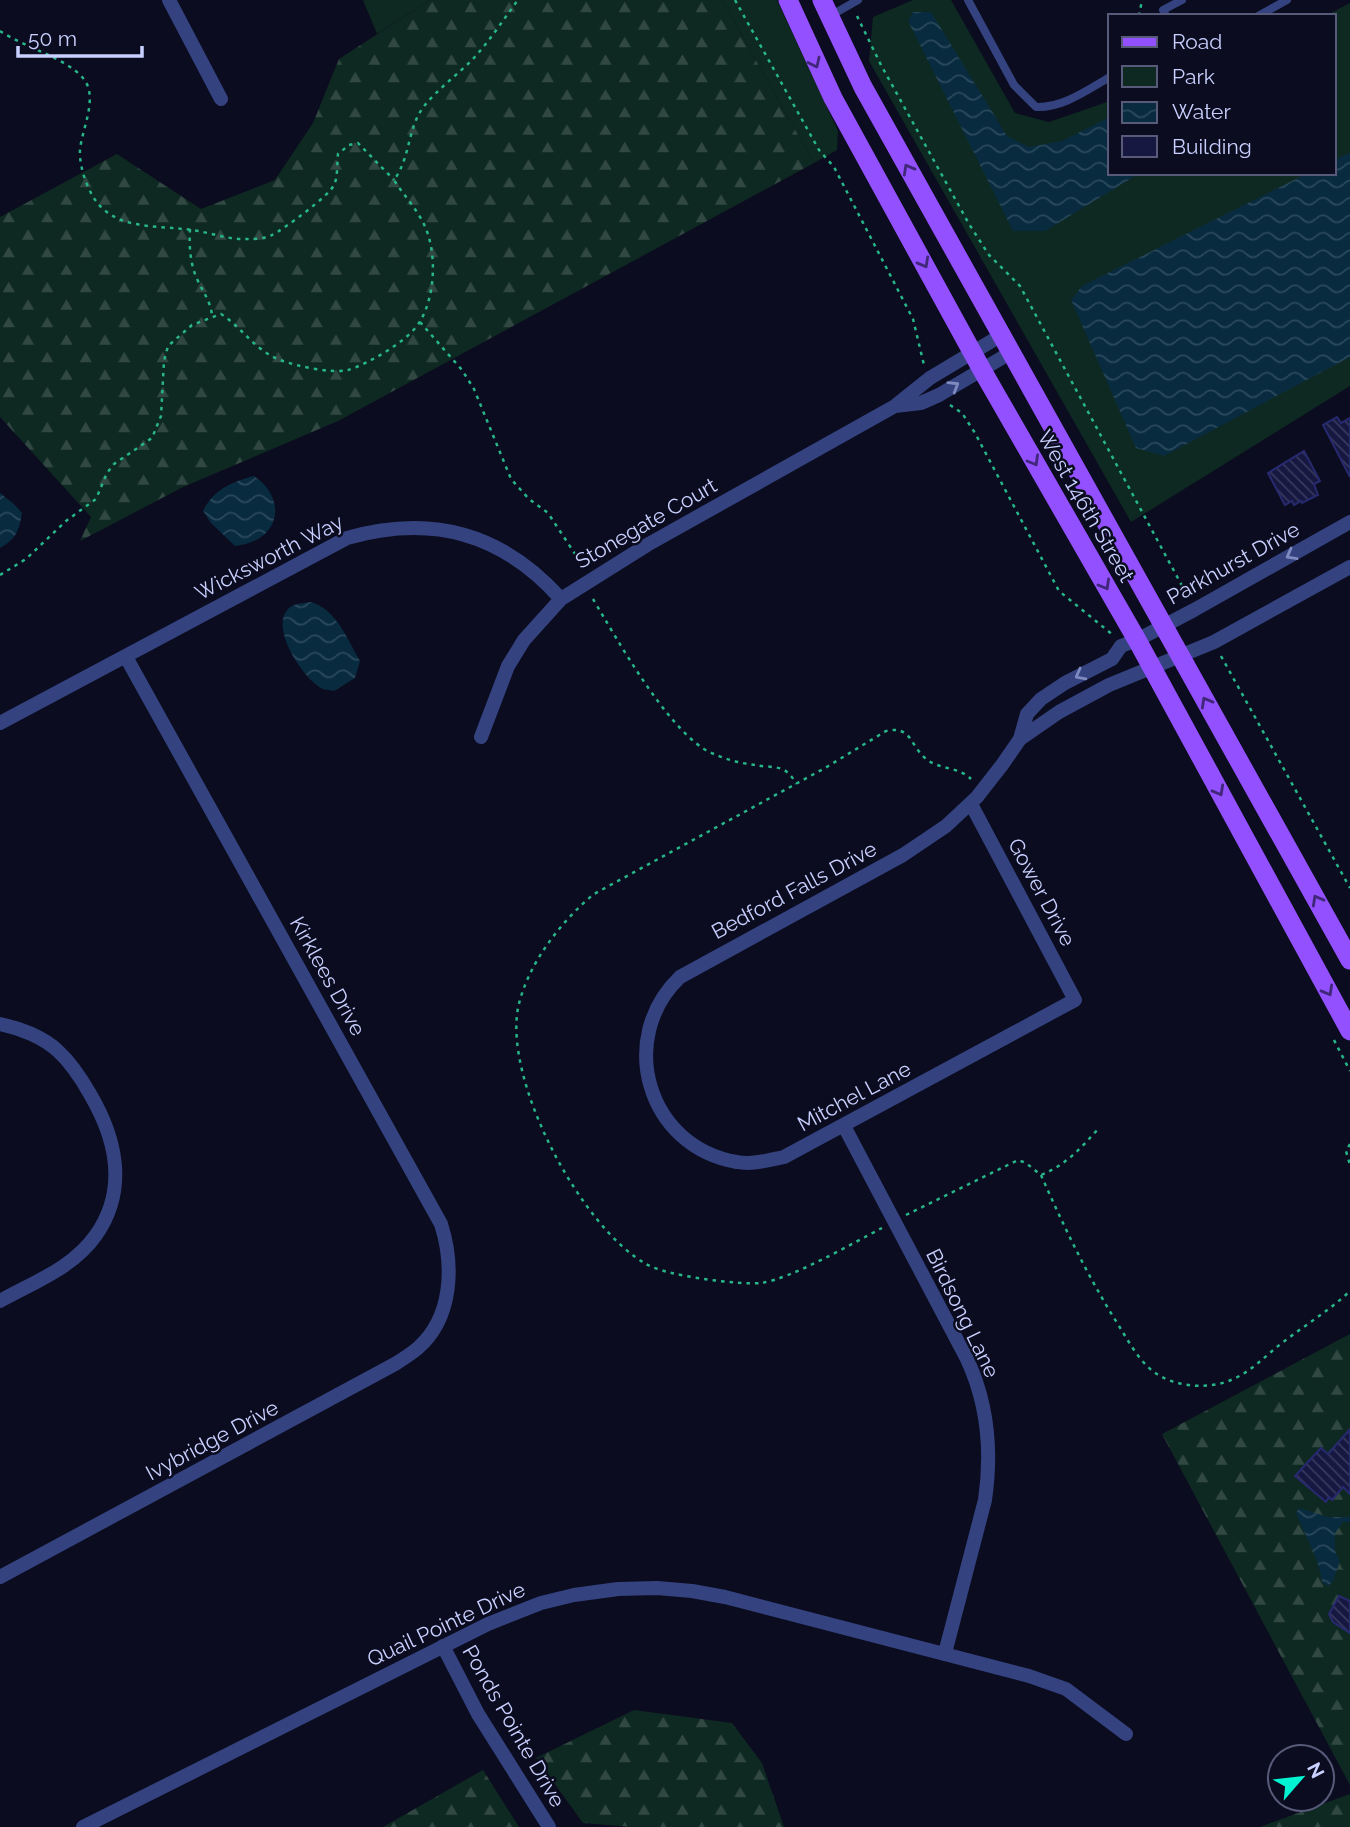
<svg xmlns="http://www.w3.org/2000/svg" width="1350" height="1827" font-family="Raleway,sans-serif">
<defs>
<pattern id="forest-firs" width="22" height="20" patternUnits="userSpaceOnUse" patternTransform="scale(1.75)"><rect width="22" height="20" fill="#0e2921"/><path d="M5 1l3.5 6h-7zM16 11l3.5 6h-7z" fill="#304742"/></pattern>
<pattern id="water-waves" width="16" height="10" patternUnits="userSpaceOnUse" patternTransform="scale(1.75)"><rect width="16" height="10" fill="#082b40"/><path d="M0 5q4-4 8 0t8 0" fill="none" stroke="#2b495d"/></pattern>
<pattern id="building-back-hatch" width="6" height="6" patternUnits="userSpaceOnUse" patternTransform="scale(1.75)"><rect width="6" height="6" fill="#161841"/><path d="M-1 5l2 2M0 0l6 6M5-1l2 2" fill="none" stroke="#37395e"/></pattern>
</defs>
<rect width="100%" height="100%" fill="#0b0c1f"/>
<path fill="#0e2921" d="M 363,0 L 430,0 L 377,34 Z
M 722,0 L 777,0 L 838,131 L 837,150 L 814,163 Z
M 913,0 L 951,0 L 1015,113 L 1049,122 L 1110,101 L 1110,173 L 1334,173 L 1334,16 L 1325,16 L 1350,3 L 1350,386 L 1131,522 L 869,61 L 873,17 Z"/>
<path fill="url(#forest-firs)" d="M 430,0 L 722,0 L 814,163 L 338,421 L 183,487 L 80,541 L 91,517 L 0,417 L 0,217 L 117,154 L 201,209 L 275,180 L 313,123 L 339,59 Z
M 1350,1334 L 1350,1785 L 1162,1434 Z
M 634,1710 L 732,1723 L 762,1763 L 784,1827 L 632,1827 L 583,1823 L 536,1758 Z
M 483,1770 L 519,1827 L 383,1827 Z
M 1350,1794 L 1350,1827 L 1260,1827 Z"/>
<path fill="url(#water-waves)" d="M 913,12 L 931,12 L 1007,136 L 1029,147 L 1062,141 L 1110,117 L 1110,173 L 1140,173 L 1045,231 L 1013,231 L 908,21 Z
M 1350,153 L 1350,357 L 1164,456 L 1136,448 L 1071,300 L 1082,286 L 1308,173 L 1334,173 L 1334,160 Z
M 254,476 C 290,501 278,542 235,546 L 211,523 L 203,511 C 214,489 232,482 254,476 Z
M 0,493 L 14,504 L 22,513 C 19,531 16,539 0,548 Z
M 311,602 C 337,610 347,639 360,661 L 355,678 L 334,691 C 330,690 326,690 323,689 C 303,680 263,619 294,605 C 299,603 306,603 311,602 Z
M 1299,1508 L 1328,1517 L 1350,1517 L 1350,1522 L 1343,1522 L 1335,1533 L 1335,1551 L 1340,1561 L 1333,1581 L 1328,1586 L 1322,1582 C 1319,1558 1305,1536 1296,1513 Z"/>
<path fill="url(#building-back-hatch)" stroke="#272a6e" stroke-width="2" d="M 1337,417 L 1341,423 L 1350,418 L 1350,477 L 1323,425 Z
M 1304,451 L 1320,481 L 1314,484 L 1318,495 L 1302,503 L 1301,501 L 1294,505 L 1292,501 L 1285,505 L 1268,473 Z
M 1350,1429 L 1350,1494 L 1343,1487 L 1332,1500 L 1329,1497 L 1326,1502 L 1295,1476 L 1321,1448 L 1328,1454 Z
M 1339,1596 L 1350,1601 L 1350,1633 L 1333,1622 L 1329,1614 Z"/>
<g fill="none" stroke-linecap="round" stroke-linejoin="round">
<path stroke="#27b58a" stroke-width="2.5" stroke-dasharray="3.5 5" stroke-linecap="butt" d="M 735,0 L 819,150 L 834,167 L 913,319 L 924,365
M 857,16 L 881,65 L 969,224 L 989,255 L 1020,286 L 1187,595
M 1139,16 L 1142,0
M 0,31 C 24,47 66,58 83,78 C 99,97 82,128 80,150 C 79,168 89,196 102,208 C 123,228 156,226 183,229 C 204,230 226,240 246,239 C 254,239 265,239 272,235 C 284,229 329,196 334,185 C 338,177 337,163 338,154 L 349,145 L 358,143 L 394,180
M 190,229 C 189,246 190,263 197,279 C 203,292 211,302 212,316
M 420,322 L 462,370 L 474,389 L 511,479 L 529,499 L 548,513 L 583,566
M 950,405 L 962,413 L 975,433 L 1059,591 L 1113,635
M 0,575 L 26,559 L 66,521 L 96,499 L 107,473 L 114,464 L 152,438 L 161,416 L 164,361 L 168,346 L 192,325 L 221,314 C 244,329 253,349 280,360 C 296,366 332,374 348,370 C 368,364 408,341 419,323 C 435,298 437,256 426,229 C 419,211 404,196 394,180 C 411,157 407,127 425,105 C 438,89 457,75 472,60 C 489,42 503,20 518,0
M 593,599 C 618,641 664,723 704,749 C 720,758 738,763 755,765 C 763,767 774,766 782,769 C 789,772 793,778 796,784
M 1221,656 L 1350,888
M 1334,1040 L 1350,1071
M 1350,1144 L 1346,1151 L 1350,1165
M 1041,1175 C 1064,1227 1088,1277 1119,1326 C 1129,1342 1139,1361 1154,1372 C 1174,1387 1208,1390 1231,1380 C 1251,1372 1265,1356 1282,1343 C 1305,1325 1329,1311 1350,1291
M 906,1215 L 1018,1160 L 1026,1163 L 1041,1175 C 1066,1165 1081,1148 1099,1128
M 882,1228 C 853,1243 791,1279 761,1283 C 738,1285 666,1276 646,1264 C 581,1227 504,1082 518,1008 C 527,965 561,921 594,894 L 825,768 L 886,731 C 911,725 910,745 925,758 C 938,770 958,766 971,779"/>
<path stroke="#344380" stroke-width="8" d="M 968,0 L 1014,85 L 1036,107 C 1063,108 1087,90 1110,77
M 830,16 L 858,0
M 1166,16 L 1163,10 L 1182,0
M 1258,16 L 1287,0"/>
<path stroke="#344380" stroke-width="14" d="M 169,0 L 221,99
M 895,406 L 921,403 L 939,395 L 1010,353
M 0,723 L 347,538 C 432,514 502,533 561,599
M 481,737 L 508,666 L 524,640 L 561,599 L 647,545 L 895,406 L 930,378 L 1000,336
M 1020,739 L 1059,712 L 1109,685 L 1214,642 L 1350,567
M 971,804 L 1075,1000 L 784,1157 C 769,1160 752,1165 737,1162 C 647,1147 616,1038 680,977 L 903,855 L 946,826 L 977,797 L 1002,765 L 1020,739 L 1027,714 L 1041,699 L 1065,683 L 1112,659 L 1121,646 L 1137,640 L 1194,610 L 1350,522
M 0,1024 C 20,1028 43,1037 58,1051 C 71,1063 81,1078 90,1094 C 116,1138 128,1189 96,1235 C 73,1268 34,1282 0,1301
M 844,1126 L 967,1359 C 988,1404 992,1452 985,1500 L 945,1653
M 0,1577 L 395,1364 C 403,1359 411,1354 418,1348 C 453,1317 454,1265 441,1224 L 126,657
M 443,1646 L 478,1714 L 549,1827
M 83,1827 L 488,1624 L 541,1603 L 574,1595 L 618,1589 L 657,1588 L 692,1591 L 725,1597 L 1029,1676 L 1066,1689 L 1126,1734"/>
<path stroke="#9350ff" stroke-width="19" d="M 788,0 L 833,98 L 982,370 L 1137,640 L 1350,1031
M 822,0 L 863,87 L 1350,960"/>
</g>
<defs><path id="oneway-chevron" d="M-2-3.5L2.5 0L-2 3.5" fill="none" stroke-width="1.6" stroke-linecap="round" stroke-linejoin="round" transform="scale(1.75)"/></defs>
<g stroke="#412779">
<use href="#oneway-chevron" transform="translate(815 63) rotate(65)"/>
<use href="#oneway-chevron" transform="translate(908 169) rotate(-119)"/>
<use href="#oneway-chevron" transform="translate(924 263) rotate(61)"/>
<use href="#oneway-chevron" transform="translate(1034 461) rotate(60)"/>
<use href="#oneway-chevron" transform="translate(1105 585) rotate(60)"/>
<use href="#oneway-chevron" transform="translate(1206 702) rotate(-119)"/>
<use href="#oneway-chevron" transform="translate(1219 791) rotate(61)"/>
<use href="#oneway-chevron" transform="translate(1317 900) rotate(-119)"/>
<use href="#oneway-chevron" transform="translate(1328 991) rotate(61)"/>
</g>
<g stroke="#7e8ac0">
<use href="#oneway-chevron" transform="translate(954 386) rotate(-31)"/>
<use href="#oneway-chevron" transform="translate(1291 555) rotate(151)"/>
<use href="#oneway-chevron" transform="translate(1080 675) rotate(152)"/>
</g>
<g text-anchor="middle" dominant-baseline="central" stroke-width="5" stroke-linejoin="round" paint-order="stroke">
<g font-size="21" fill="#c9d0ff" stroke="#0b0c1f">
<text transform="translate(1086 506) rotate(60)">West 146th Street</text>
<text transform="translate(646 523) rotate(-30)">Stonegate Court</text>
<text transform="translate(269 557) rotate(-27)">Wicksworth Way</text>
<text transform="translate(1233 563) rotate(-29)">Parkhurst Drive</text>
<text transform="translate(794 890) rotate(-28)">Bedford Falls Drive</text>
<text transform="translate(1042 892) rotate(62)">Gower Drive</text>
<text transform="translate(328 976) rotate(61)">Kirklees Drive</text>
<text transform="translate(854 1096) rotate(-28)">Mitchel Lane</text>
<text transform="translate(963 1313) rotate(64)">Birdsong Lane</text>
<text transform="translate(212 1440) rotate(-28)">Ivybridge Drive</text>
<text transform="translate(446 1624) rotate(-25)">Quail Pointe Drive</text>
<text transform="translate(514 1726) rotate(60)">Ponds Pointe Drive</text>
</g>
</g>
<rect x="1108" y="14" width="228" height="161" fill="#0b0c1f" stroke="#575a79" stroke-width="2"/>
<rect x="1122" y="37" width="35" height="10" fill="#9350ff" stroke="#575a79" stroke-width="2"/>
<text x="1172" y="49" font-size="21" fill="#c9d0ff">Road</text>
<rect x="1122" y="66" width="35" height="21" fill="#0e2921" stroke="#575a79" stroke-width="2"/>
<text x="1172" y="84" font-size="21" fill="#c9d0ff">Park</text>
<rect x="1122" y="102" width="35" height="21" fill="url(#water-waves)" stroke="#575a79" stroke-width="2"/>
<text x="1172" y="119" font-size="21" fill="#c9d0ff">Water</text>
<rect x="1122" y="136" width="35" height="21" fill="#161841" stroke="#575a79" stroke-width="2"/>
<text x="1172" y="154" font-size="21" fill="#c9d0ff">Building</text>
<g transform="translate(1301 1778) rotate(62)"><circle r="33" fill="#0b0c1f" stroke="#575a79" stroke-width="2"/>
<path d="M0-5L12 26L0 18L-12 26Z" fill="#00f4d1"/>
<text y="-10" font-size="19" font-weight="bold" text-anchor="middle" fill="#c9d0ff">N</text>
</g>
<path d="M18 46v10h124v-10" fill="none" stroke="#c9d0ff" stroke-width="3.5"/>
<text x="28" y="46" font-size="21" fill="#c9d0ff" stroke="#0b0c1f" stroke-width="5" paint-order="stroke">50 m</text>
</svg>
